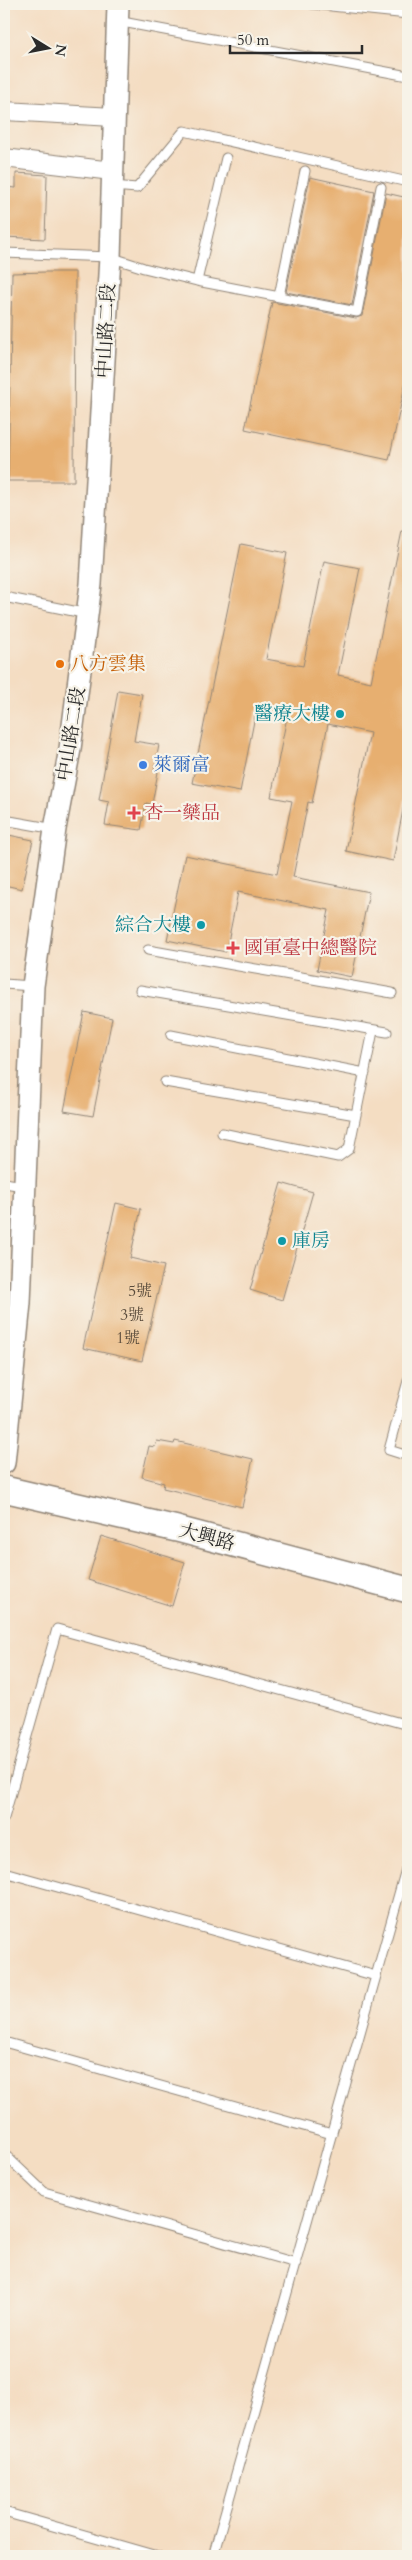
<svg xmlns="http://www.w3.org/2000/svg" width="412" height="2560" font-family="Cardo,'Noto Serif TC',serif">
<rect width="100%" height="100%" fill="#f7f3e8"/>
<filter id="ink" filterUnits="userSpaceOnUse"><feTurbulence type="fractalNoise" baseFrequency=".02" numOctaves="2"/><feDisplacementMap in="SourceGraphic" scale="10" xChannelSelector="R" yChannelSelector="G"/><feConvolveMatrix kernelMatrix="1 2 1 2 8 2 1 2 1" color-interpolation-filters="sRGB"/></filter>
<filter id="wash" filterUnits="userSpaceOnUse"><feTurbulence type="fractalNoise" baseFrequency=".0096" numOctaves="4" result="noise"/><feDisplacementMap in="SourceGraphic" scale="20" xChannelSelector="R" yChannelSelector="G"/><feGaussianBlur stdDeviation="1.12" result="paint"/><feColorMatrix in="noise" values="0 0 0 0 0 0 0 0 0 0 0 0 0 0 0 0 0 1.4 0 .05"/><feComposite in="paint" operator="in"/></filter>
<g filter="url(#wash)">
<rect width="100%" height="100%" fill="#f4ddc2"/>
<g id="blocks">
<path fill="#e7af70" d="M 16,173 L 47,175 L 45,239 L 4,237 L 4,187 L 16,188 Z
M 310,177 L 374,191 L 352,305 L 286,292 Z
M 386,193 L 408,198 L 408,371 L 389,460 L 245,429 L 272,302 L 356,318 L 362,316 Z
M 46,272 L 75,272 L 74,481 L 8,481 L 12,273 Z
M 402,531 L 408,532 L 408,784 L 393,861 L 346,851 L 370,733 L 328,724 L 312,803 L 308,802 L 293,877 L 369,892 L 352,977 L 317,970 L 329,910 L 238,892 L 226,952 L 167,940 L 185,855 L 277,874 L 292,801 L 271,797 L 287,717 L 256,711 L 240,792 L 192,783 L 241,544 L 287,553 L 266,659 L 303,666 L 324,561 L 360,568 L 338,675 L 371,682 Z
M 118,690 L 142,694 L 134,741 L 159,745 L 154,771 L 158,772 L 152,804 L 146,803 L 141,830 L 105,825 L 109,802 L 99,800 Z
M 4,834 L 33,840 L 22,889 L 4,885 Z
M 84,1012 L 112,1018 L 93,1116 L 64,1111 Z
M 281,1183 L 313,1192 L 282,1300 L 250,1290 Z
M 116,1203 L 141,1209 L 130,1258 L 164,1266 L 142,1361 L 83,1348 Z
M 157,1441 L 174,1444 L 175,1441 L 253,1459 L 242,1507 L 163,1488 L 164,1483 L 142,1477 L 149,1446 L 155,1447 Z
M 101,1536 L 185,1562 L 172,1606 L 88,1580 Z"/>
</g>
</g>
<g filter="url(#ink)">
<use href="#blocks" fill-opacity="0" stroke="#908476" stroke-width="1"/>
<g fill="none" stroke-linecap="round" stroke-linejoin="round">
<defs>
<path id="service" d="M 312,4 L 408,14
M 117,21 L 408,76
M 112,186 L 137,188 L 184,131 L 408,182
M 4,253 L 110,257 L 144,268 L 197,281 L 357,312 L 381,187
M 197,281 L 226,158
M 279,296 L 305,171
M 4,597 L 88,614
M 4,820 L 55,829
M 148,950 L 392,993
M 4,984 L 32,986
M 140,990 L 387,1032
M 171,1035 L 365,1073
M 165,1082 L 356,1115
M 222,1133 L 338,1157 L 349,1149 L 373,1031
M 4,1183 L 24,1186
M 408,1381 L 389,1450 L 408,1456
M 4,1818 L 57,1629 L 408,1725
M 4,1872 L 376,1976
M 4,2042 L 332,2134
M 4,2154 L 44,2192 L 296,2263
M 4,2512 L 158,2556
M 213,2556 L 408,1862"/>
<path id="minor" d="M 4,111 L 114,117
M 4,158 L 112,171"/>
<path id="tertiary" d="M 4,1463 L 20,1303 L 33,986 L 55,829 L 70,749 L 91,584 L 110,257 L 118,4"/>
<path id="secondary" d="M 4,1489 L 177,1529 L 408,1590"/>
</defs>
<use href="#service" stroke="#908476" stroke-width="11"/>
<use href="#minor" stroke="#908476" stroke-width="20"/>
<use href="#tertiary" stroke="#908476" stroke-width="24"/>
<use href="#secondary" stroke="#908476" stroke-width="28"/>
<use href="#service" stroke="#fff" stroke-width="9"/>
<use href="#minor" stroke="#fff" stroke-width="18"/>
<use href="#tertiary" stroke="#fff" stroke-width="21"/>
<use href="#secondary" stroke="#fff" stroke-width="25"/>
</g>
</g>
<circle fill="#e8710a" stroke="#f7f3e8" stroke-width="2" cx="60" cy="664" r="5"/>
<g fill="#0f9aa8" stroke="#f7f3e8" stroke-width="2">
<circle cx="340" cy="714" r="5"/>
<circle cx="201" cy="925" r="5"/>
<circle cx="282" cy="1241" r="5"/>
</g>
<circle fill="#3f7fe0" stroke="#f7f3e8" stroke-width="2" cx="143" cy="765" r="5"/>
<g fill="#e0444e" stroke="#f7f3e8" stroke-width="2">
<path d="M131.5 805.5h5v5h5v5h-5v5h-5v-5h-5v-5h5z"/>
<path d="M230.5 940.5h5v5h5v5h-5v5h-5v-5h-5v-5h5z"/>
</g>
<g text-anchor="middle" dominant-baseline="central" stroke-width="4.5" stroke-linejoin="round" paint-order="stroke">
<g font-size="16" fill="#5a4c3c">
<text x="140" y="1291">5號</text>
<text x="132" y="1315">3號</text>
<text x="128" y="1338">1號</text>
</g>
<g font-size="19" fill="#2b2b2b" stroke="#f7f3e8">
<text transform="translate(106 331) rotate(-87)">中山路二段</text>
<text transform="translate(71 734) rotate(-81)">中山路二段</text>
<text transform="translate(207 1537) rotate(15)">大興路</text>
</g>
<g font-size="19" fill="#c56008" stroke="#f7f3e8" text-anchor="start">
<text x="70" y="664">八方雲集</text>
</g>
<g font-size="19" fill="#0d838f" stroke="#f7f3e8" text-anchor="end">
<text x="330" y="714">醫療大樓</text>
<text x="191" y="925">綜合大樓</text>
<text x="292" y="1241" text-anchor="start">庫房</text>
</g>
<g font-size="19" fill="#366cbe" stroke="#f7f3e8" text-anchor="start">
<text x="153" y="765">萊爾富</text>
</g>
<g font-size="19" fill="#be3a42" stroke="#f7f3e8" text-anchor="start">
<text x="144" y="813">杏一藥品</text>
<text x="244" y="948">國軍臺中總醫院</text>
</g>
</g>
<rect width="412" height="2560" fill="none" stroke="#f7f3e8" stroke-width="20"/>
<g transform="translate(48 48) rotate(100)" stroke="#f7f3e8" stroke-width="4" paint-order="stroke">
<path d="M0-4L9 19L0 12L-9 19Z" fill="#2b2b2b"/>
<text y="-8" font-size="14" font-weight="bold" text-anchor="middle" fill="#2b2b2b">N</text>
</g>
<path d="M230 45v8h132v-8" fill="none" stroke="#2b2b2b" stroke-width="2.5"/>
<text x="237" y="45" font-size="15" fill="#2b2b2b" stroke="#f7f3e8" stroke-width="4" paint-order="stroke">50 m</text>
</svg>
